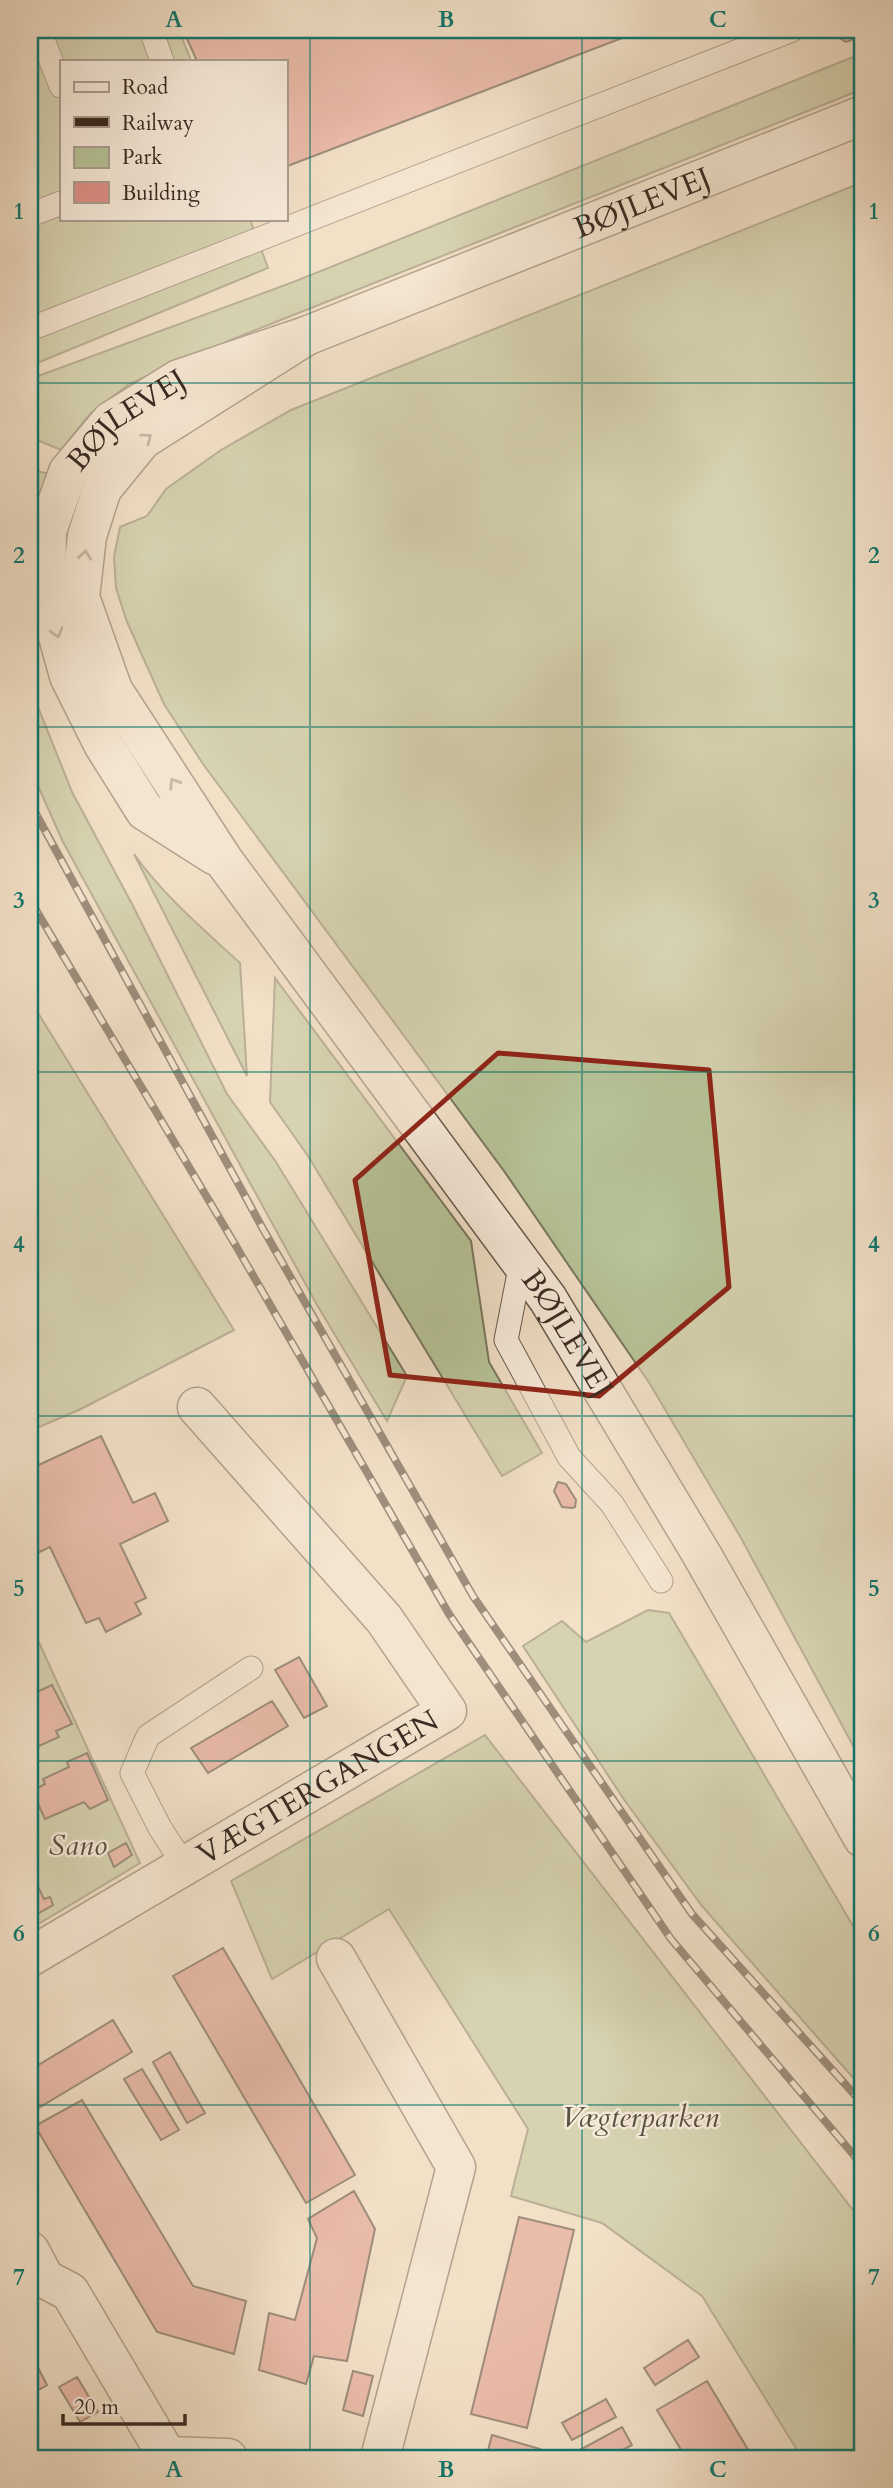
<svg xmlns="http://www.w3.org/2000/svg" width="893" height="2488" font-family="Cardo,serif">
<rect width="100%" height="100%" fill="#f2e0c7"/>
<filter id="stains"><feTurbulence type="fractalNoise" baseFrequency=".00286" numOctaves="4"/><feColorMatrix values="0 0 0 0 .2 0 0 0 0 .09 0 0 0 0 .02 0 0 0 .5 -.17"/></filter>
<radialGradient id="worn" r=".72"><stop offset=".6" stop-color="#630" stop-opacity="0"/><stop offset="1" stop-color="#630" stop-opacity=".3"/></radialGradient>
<path fill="#b7c398" stroke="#78765e" stroke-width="2" d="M 30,30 L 179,30 L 191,61 L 61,61 L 61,219 L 250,219 L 268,268 L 30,366 Z
M 863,53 L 863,89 L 238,337 L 129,384 L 90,414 L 61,450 L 30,437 L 30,379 L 296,281 Z
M 863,182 L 863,1764 L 741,1538 L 650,1384 L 504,1171 L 203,764 L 164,704 L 127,622 L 116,588 L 114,557 L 120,527 L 147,516 L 166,489 L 221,450 L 291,410 Z
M 30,470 L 51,474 L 30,546 Z
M 30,687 L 72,792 L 132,904 L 227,1094 L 276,1162 L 407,1376 L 387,1421 L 317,1305 L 63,842 L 30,768 Z
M 134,854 C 163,895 203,929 240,963 L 247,1076 Z
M 275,978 L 471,1241 L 489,1362 L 542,1453 L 502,1476 L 308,1156 L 270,1102 Z
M 30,1000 L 234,1330 L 81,1409 L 30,1431 Z
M 648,1610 L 669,1613 L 863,1943 L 863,2089 L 702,1906 L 625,1801 L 523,1646 L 562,1621 L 586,1642 Z
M 30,1623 L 140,1863 L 30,1929 Z
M 485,1735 L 863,2223 L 863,2458 L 802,2458 L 702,2296 L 602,2223 L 511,2196 L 528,2129 L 389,1909 L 272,1979 L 231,1881 Z"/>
<path fill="#e09188" stroke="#392a23" stroke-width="2" d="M 183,30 L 643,30 L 285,167 L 285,61 L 197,61 Z
M 827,30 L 863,30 L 863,36 L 846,42 Z
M 101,1436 L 133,1503 L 155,1493 L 168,1521 L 120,1544 L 146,1598 L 135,1603 L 141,1614 L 106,1632 L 99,1618 L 86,1623 L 50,1547 L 31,1556 L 30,1552 L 30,1469 Z
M 558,1482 L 566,1484 L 576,1500 L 575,1507 L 572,1508 L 562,1507 L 554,1491 Z
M 299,1657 L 327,1706 L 304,1718 L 275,1670 Z
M 52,1685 L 72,1724 L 56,1731 L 59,1737 L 30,1750 L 30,1695 Z
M 272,1701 L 288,1726 L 208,1773 L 191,1748 Z
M 87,1753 L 108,1800 L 90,1809 L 84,1802 L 45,1819 L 32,1791 L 45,1784 L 43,1779 L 69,1767 L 67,1762 Z
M 126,1843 L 132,1855 L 114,1867 L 108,1853 Z
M 30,1870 L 44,1899 L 50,1897 L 53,1905 L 30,1918 Z
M 223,1948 L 355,2175 L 306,2203 L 173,1976 Z
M 113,2020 L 132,2052 L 30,2113 L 30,2070 Z
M 170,2052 L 205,2113 L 187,2123 L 153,2062 Z
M 142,2069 L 179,2130 L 161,2140 L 124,2079 Z
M 82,2100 L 193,2286 L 246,2301 L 234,2354 L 157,2332 L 35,2126 Z
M 354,2191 L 375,2229 L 347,2361 L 314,2356 L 306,2384 L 259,2370 L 269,2313 L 295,2320 L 317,2238 L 308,2219 Z
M 519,2217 L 574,2230 L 527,2428 L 471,2414 Z
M 688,2340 L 699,2357 L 655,2385 L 644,2368 Z
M 30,2352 L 47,2385 L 30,2395 Z
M 353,2371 L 373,2376 L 363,2416 L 343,2410 Z
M 77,2377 L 98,2412 L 80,2422 L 59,2387 Z
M 707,2381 L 750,2453 L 741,2458 L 686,2458 L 657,2410 Z
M 606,2399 L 616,2417 L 572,2440 L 562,2423 Z
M 622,2427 L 632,2445 L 608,2458 L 582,2458 L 578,2451 Z
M 492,2435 L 540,2449 L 538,2458 L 486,2458 Z"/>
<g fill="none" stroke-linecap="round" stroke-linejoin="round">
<defs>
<path id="service" d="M 39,30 L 61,86
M 151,30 L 162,61
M 30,215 L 61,203
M 30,329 L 792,30
M 521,1263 L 506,1340 L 569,1457 L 612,1504 L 661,1581
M 184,1865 L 160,1828 L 132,1773 L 148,1736 L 251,1668"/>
<g id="minor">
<path id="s1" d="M 30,1957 L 447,1711 L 384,1619 L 197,1407"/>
<path d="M 336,1958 L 456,2167 L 380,2458"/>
<path d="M 30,2251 L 45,2279 L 70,2292 L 167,2456"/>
<path d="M 163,2458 L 167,2456 L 228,2458"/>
</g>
<g id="tertiary">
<path id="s2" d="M 306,336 L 142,440 L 102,489 L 87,536 L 80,597 L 113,690 L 224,861 L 548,1299 L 702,1555 L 863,1838"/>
<path id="s3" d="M 214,855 L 145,811 L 103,744 L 69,676 L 46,593 L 47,531 L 68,472 L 111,421 L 179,379 L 306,336 L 863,115"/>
</g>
</defs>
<use href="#service" stroke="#67584c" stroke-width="25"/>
<use href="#minor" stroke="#67584c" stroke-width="41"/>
<use href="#tertiary" stroke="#67584c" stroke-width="41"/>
<use href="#service" stroke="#f7ebdb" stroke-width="23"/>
<use href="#minor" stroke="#f7ebdb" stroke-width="38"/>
<use href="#tertiary" stroke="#f7ebdb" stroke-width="38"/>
<defs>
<path id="rail" d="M 30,803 L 263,1229 L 473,1596 L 692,1914 L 863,2104
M 30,900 L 236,1246 L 449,1614 L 671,1939 L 863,2166"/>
</defs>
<use href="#rail" stroke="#392a23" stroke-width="8"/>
<use href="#rail" stroke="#f7ebdb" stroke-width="5" stroke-dasharray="16" stroke-linecap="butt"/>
</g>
<defs><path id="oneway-chevron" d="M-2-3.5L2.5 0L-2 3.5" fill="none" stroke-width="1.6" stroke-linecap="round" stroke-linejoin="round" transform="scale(1.75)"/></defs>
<g stroke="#988a7f">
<use href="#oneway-chevron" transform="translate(147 438) rotate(-37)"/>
<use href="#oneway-chevron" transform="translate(85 555) rotate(-83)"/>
<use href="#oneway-chevron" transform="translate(57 633) rotate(75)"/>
<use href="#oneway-chevron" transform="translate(174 783) rotate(-123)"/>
</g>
<path d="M0 0H893V2488H0ZM 498,1053 L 709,1070 L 729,1287 L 599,1396 L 390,1375 L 355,1180 Z" fill="#f2e0c7" fill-opacity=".55" fill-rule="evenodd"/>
<path fill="none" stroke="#8f2418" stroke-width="5" stroke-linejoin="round" d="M 498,1053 L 709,1070 L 729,1287 L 599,1396 L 390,1375 L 355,1180 Z"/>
<path fill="none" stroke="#0f766e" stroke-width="2" stroke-opacity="0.55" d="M 310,30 L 310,2458M 582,30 L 582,2458M 30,383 L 863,383M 30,727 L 863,727M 30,1072 L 863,1072M 30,1416 L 863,1416M 30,1761 L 863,1761M 30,2105 L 863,2105"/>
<g text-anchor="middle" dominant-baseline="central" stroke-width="5" stroke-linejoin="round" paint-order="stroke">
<g font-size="30" fill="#392a23" stroke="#f7ebdb">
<text stroke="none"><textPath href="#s3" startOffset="1090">BØJLEVEJ</textPath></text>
<text stroke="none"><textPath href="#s3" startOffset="527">BØJLEVEJ</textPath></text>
<text stroke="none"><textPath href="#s2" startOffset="1255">BØJLEVEJ</textPath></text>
<text stroke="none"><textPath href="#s1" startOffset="334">VÆGTERGANGEN</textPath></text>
</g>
<g font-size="30" font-style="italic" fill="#585040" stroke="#f7ebdb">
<text x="78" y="1845">Sano</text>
<text x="640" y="2117">Vægterparken</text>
</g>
</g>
<rect width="893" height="2488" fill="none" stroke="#f2e0c7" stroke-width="77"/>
<rect x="60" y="60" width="228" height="161" fill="#f7ebdb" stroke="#ab9e91" stroke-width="2"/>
<rect x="74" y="82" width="35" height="10" fill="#f7ebdb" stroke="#ab9e91" stroke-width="2"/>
<text x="122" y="94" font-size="21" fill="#392a23">Road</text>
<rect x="74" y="117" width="35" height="10" fill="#392a23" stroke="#ab9e91" stroke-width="2"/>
<text x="122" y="130" font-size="21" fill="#392a23">Railway</text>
<rect x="74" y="147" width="35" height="21" fill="#b7c398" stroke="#ab9e91" stroke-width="2"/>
<text x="122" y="164" font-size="21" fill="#392a23">Park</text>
<rect x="74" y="182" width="35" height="21" fill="#e09188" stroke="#ab9e91" stroke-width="2"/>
<text x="122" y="200" font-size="21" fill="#392a23">Building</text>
<path d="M63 2414v10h122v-10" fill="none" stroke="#392a23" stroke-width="3.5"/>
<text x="74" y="2414" font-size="21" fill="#392a23" stroke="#f7ebdb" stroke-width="5" paint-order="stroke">20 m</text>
<rect x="38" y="38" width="816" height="2412" fill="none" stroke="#0f766e" stroke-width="2.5"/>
<g font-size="23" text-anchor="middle" font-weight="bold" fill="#0f766e">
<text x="174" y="27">A</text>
<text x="446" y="27">B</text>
<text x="718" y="27">C</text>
<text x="19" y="219">1</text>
<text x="874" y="219">1</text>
<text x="19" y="563">2</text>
<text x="874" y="563">2</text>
<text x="19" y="908">3</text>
<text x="874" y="908">3</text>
<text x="19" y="1252">4</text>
<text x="874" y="1252">4</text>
<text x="19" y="1596">5</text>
<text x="874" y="1596">5</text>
<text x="19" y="1941">6</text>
<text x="874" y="1941">6</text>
<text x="19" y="2285">7</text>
<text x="874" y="2285">7</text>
<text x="174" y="2477">A</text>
<text x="446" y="2477">B</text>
<text x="718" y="2477">C</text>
</g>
<rect width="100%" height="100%" filter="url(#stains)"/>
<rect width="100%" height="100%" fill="url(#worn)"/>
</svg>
